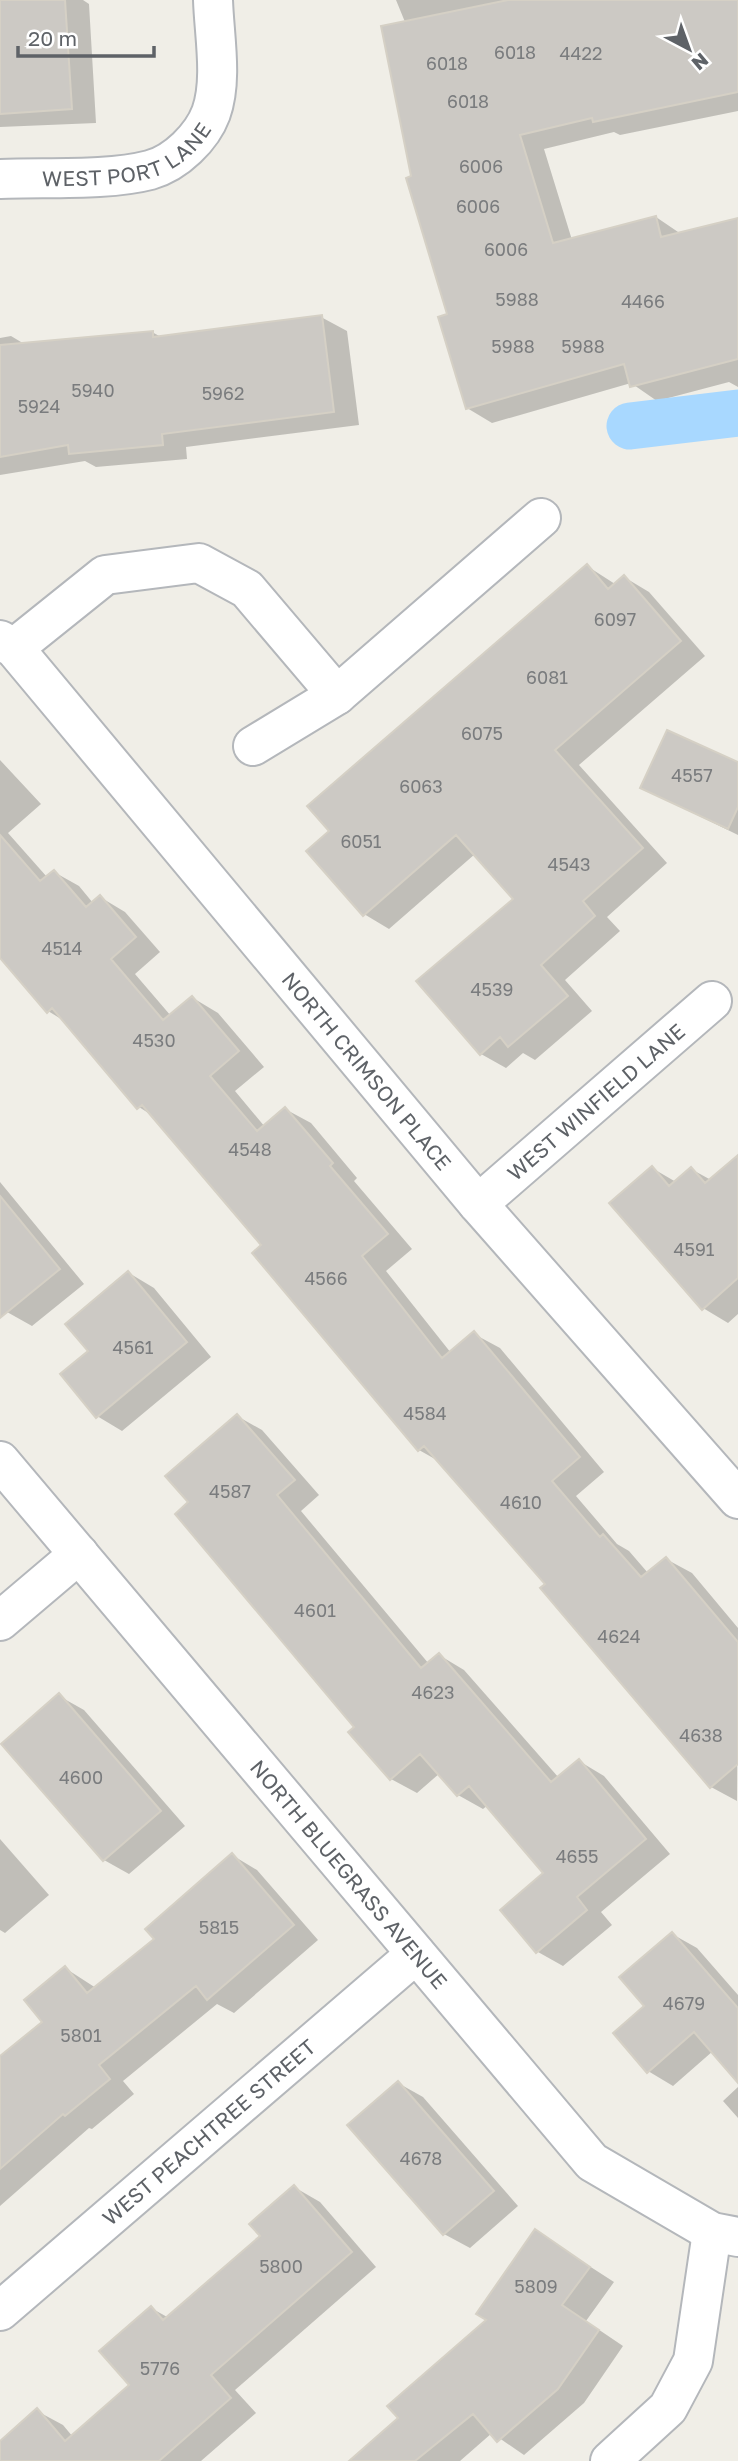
<svg xmlns="http://www.w3.org/2000/svg" width="738" height="2461" font-family="'Golos Text',sans-serif">
<rect width="100%" height="100%" fill="#f0eee7"/>
<path fill="#0003" d="M 0,0 L 83,0 L 89,4 L 96,123 L 0,127 Z
M 396,0 L 738,0 L 738,111 L 620,135 L 614,132 L 544,149 L 572,240 L 656,217 L 681,234 L 738,222 L 738,387 L 729,382 L 657,401 L 631,383 L 492,423 L 467,408 L 449,316 L 413,177 L 405,22 Z
M 321,317 L 347,331 L 359,425 L 186,447 L 187,459 L 96,467 L 85,461 L 0,475 L 0,338 L 11,336 L 26,345 L 152,332 L 161,337 Z
M 587,566 L 615,584 L 624,577 L 649,592 L 705,656 L 579,765 L 667,863 L 607,917 L 620,931 L 565,980 L 592,1011 L 535,1060 L 523,1053 L 506,1068 L 481,1054 L 515,899 L 475,854 L 389,929 L 364,914 L 331,831 Z
M 0,760 L 41,804 L 8,833 L 47,877 L 54,872 L 79,886 L 93,903 L 100,897 L 125,912 L 160,952 L 135,974 L 171,1016 L 193,998 L 218,1013 L 264,1067 L 235,1091 L 265,1127 L 285,1109 L 311,1123 L 357,1178 L 354,1181 L 412,1249 L 386,1271 L 451,1353 L 474,1334 L 500,1348 L 604,1472 L 576,1496 L 617,1544 L 629,1551 L 648,1573 L 666,1559 L 692,1573 L 738,1628 L 737,1801 L 711,1787 L 547,1584 L 442,1463 L 419,1450 L 263,1245 L 153,1116 L 139,1107 L 66,1022 L 48,1011 L 0,955 Z
M 738,764 L 738,835 L 642,788 Z
M 738,1157 L 738,1314 L 728,1323 L 703,1308 L 652,1168 L 676,1182 L 691,1169 L 711,1180 Z
M 0,1182 L 84,1284 L 32,1326 L 7,1312 L 0,1304 Z
M 129,1273 L 154,1288 L 211,1357 L 122,1431 L 97,1416 L 90,1351 Z
M 237,1416 L 262,1430 L 319,1495 L 301,1511 L 429,1664 L 439,1655 L 464,1670 L 559,1778 L 579,1761 L 604,1776 L 670,1854 L 601,1912 L 612,1925 L 563,1966 L 538,1952 L 503,1910 L 546,1874 L 488,1805 L 483,1809 L 458,1795 L 440,1773 L 417,1793 L 391,1779 L 351,1732 L 356,1727 L 191,1502 Z
M 59,1696 L 84,1710 L 185,1826 L 129,1874 L 104,1860 Z
M 0,1839 L 49,1895 L 5,1933 L 0,1930 Z
M 232,1855 L 257,1870 L 318,1940 L 234,2013 L 217,2004 L 123,2081 L 134,2094 L 92,2129 L 89,2128 L 0,2206 L 0,2057 L 45,2022 L 65,1968 L 96,1988 L 157,1939 Z
M 672,1934 L 697,1948 L 738,1995 L 738,2080 L 713,2051 L 673,2086 L 648,2071 L 646,2006 Z
M 398,2083 L 423,2097 L 518,2206 L 470,2248 L 444,2234 L 350,2125 Z
M 738,2087 L 738,2118 L 723,2101 Z
M 294,2187 L 320,2202 L 376,2267 L 235,2390 L 256,2413 L 201,2461 L 0,2461 L 0,2443 L 37,2411 L 63,2425 L 73,2437 L 132,2385 L 151,2308 L 169,2318 L 262,2237 Z
M 535,2231 L 614,2282 L 586,2321 L 623,2346 L 584,2403 L 524,2455 L 492,2433 L 460,2461 L 351,2461 L 400,2418 L 489,2320 Z"/>
<g fill="none" stroke-linecap="round" stroke-linejoin="round">
<path stroke="#a8d8ff" stroke-width="47" d="M 630,426 L 738,413"/>
</g>
<path fill="#ccc9c4" stroke="#d5d0c5" stroke-width="2" d="M 0,0 L 65,0 L 72,109 L 0,114 Z
M 508,0 L 738,0 L 738,92 L 593,122 L 592,118 L 520,135 L 553,243 L 656,216 L 661,237 L 738,218 L 738,359 L 630,387 L 624,364 L 466,409 L 438,317 L 447,314 L 406,178 L 411,176 L 381,26 Z
M 322,315 L 334,412 L 162,434 L 163,445 L 69,454 L 68,445 L 0,457 L 0,345 L 153,331 L 153,337 Z
M 587,564 L 608,589 L 624,575 L 681,641 L 555,750 L 643,848 L 583,901 L 595,916 L 541,965 L 568,996 L 508,1047 L 500,1037 L 480,1055 L 416,981 L 513,899 L 456,835 L 363,916 L 306,851 L 329,831 L 307,806 Z
M 667,730 L 738,762 L 738,807 L 728,829 L 640,788 Z
M 0,835 L 40,881 L 54,870 L 86,907 L 100,895 L 136,937 L 111,959 L 163,1020 L 192,996 L 239,1051 L 210,1076 L 257,1131 L 285,1107 L 333,1163 L 330,1166 L 388,1234 L 362,1256 L 442,1358 L 474,1331 L 580,1457 L 552,1481 L 600,1537 L 603,1534 L 641,1577 L 666,1557 L 738,1642 L 738,1764 L 710,1788 L 540,1588 L 545,1584 L 424,1446 L 418,1451 L 252,1253 L 261,1245 L 142,1105 L 137,1109 L 52,1008 L 47,1013 L 0,958 Z
M 738,1155 L 738,1278 L 702,1310 L 609,1203 L 652,1166 L 669,1186 L 691,1167 L 705,1183 Z
M 0,1196 L 60,1269 L 0,1318 Z
M 128,1271 L 187,1342 L 96,1418 L 60,1374 L 88,1351 L 65,1324 Z
M 237,1414 L 295,1480 L 277,1495 L 421,1668 L 439,1653 L 551,1782 L 579,1759 L 646,1839 L 577,1897 L 587,1910 L 536,1953 L 500,1910 L 543,1873 L 469,1786 L 457,1796 L 420,1754 L 390,1780 L 348,1732 L 354,1727 L 175,1514 L 188,1502 L 165,1476 Z
M 59,1693 L 161,1811 L 103,1861 L 1,1744 Z
M 232,1853 L 294,1925 L 207,2000 L 196,1986 L 99,2065 L 110,2079 L 65,2116 L 63,2114 L 0,2169 L 0,2056 L 42,2022 L 24,2000 L 65,1966 L 87,1993 L 154,1939 L 145,1929 Z
M 672,1932 L 738,2008 L 738,2083 L 694,2032 L 647,2073 L 613,2033 L 644,2006 L 619,1977 Z
M 398,2081 L 494,2191 L 443,2235 L 347,2125 Z
M 294,2185 L 352,2252 L 211,2375 L 231,2398 L 159,2461 L 0,2461 L 0,2441 L 37,2408 L 65,2441 L 129,2385 L 99,2351 L 151,2306 L 163,2320 L 260,2236 L 249,2224 Z
M 535,2229 L 590,2267 L 562,2305 L 599,2330 L 558,2389 L 497,2442 L 473,2414 L 415,2461 L 349,2461 L 398,2418 L 387,2406 L 486,2320 L 476,2314 Z"/>
<g fill="none" stroke-linecap="round" stroke-linejoin="round">
<defs>
<g id="minor">
<path id="s1" d="M 0,179 C 45,177 108,181 150,170 C 176,163 202,137 211,113 C 223,80 214,34 213,0"/>
<path id="s2" d="M 0,640 L 14,648 L 478,1204 L 738,1499"/>
<path d="M 14,648 L 105,575 L 199,563 L 247,589 L 337,695"/>
<path d="M 253,746 L 337,695 L 541,518"/>
<path id="s3" d="M 478,1204 L 712,1001"/>
<path id="s4" d="M 0,1461 L 592,2162 L 712,2232 L 738,2237"/>
<path d="M 0,1621 L 79,1554"/>
<path id="s5" d="M 0,2311 L 416,1954"/>
<path d="M 610,2461 L 668,2408 L 693,2361 L 712,2232"/>
</g>
</defs>
<use href="#minor" stroke="#b4b7bb" stroke-width="42"/>
<use href="#minor" stroke="#fff" stroke-width="38"/>
</g>
<g text-anchor="middle" dominant-baseline="central" stroke-width="5" stroke-linejoin="round" paint-order="stroke">
<g font-size="18" fill="#7a7c7e">
<text x="515" y="52">6018</text>
<text x="581" y="53">4422</text>
<text x="447" y="63">6018</text>
<text x="468" y="101">6018</text>
<text x="481" y="166">6006</text>
<text x="478" y="206">6006</text>
<text x="506" y="249">6006</text>
<text x="517" y="299">5988</text>
<text x="643" y="301">4466</text>
<text x="513" y="346">5988</text>
<text x="583" y="346">5988</text>
<text x="93" y="390">5940</text>
<text x="223" y="393">5962</text>
<text x="39" y="406">5924</text>
<text x="615" y="619">6097</text>
<text x="547" y="677">6081</text>
<text x="482" y="733">6075</text>
<text x="692" y="775">4557</text>
<text x="421" y="786">6063</text>
<text x="361" y="841">6051</text>
<text x="569" y="864">4543</text>
<text x="62" y="948">4514</text>
<text x="492" y="989">4539</text>
<text x="154" y="1040">4530</text>
<text x="250" y="1149">4548</text>
<text x="694" y="1249">4591</text>
<text x="326" y="1278">4566</text>
<text x="133" y="1347">4561</text>
<text x="425" y="1413">4584</text>
<text x="230" y="1491">4587</text>
<text x="521" y="1502">4610</text>
<text x="315" y="1610">4601</text>
<text x="619" y="1636">4624</text>
<text x="433" y="1692">4623</text>
<text x="701" y="1735">4638</text>
<text x="81" y="1777">4600</text>
<text x="577" y="1856">4655</text>
<text x="219" y="1927">5815</text>
<text x="684" y="2003">4679</text>
<text x="81" y="2035">5801</text>
<text x="421" y="2158">4678</text>
<text x="281" y="2266">5800</text>
<text x="536" y="2286">5809</text>
<text x="160" y="2368">5776</text>
</g>
<g font-size="21" fill="#5e6267" stroke="#fff">
<text stroke="none"><textPath href="#s1" startOffset="133">WEST PORT LANE</textPath></text>
<text stroke="none"><textPath href="#s2" startOffset="567">NORTH CRIMSON PLACE</textPath></text>
<text stroke="none"><textPath href="#s3" startOffset="156">WEST WINFIELD LANE</textPath></text>
<text stroke="none"><textPath href="#s4" startOffset="541">NORTH BLUEGRASS AVENUE</textPath></text>
<text stroke="none"><textPath href="#s5" startOffset="275">WEST PEACHTREE STREET</textPath></text>
</g>
</g>
<g transform="translate(689 49) rotate(139)" stroke="#ffffff" stroke-width="5" paint-order="stroke">
<path d="M0-5L12 26L0 18L-12 26Z" fill="#5e6267"/>
<text y="-10" font-size="19" font-weight="bold" text-anchor="middle" fill="#5e6267">N</text>
</g>
<path d="M18 46v10h136v-10" fill="none" stroke="#5e6267" stroke-width="3.5"/>
<text x="28" y="46" font-size="21" fill="#5e6267" stroke="#ffffff" stroke-width="5" paint-order="stroke">20 m</text>
</svg>
